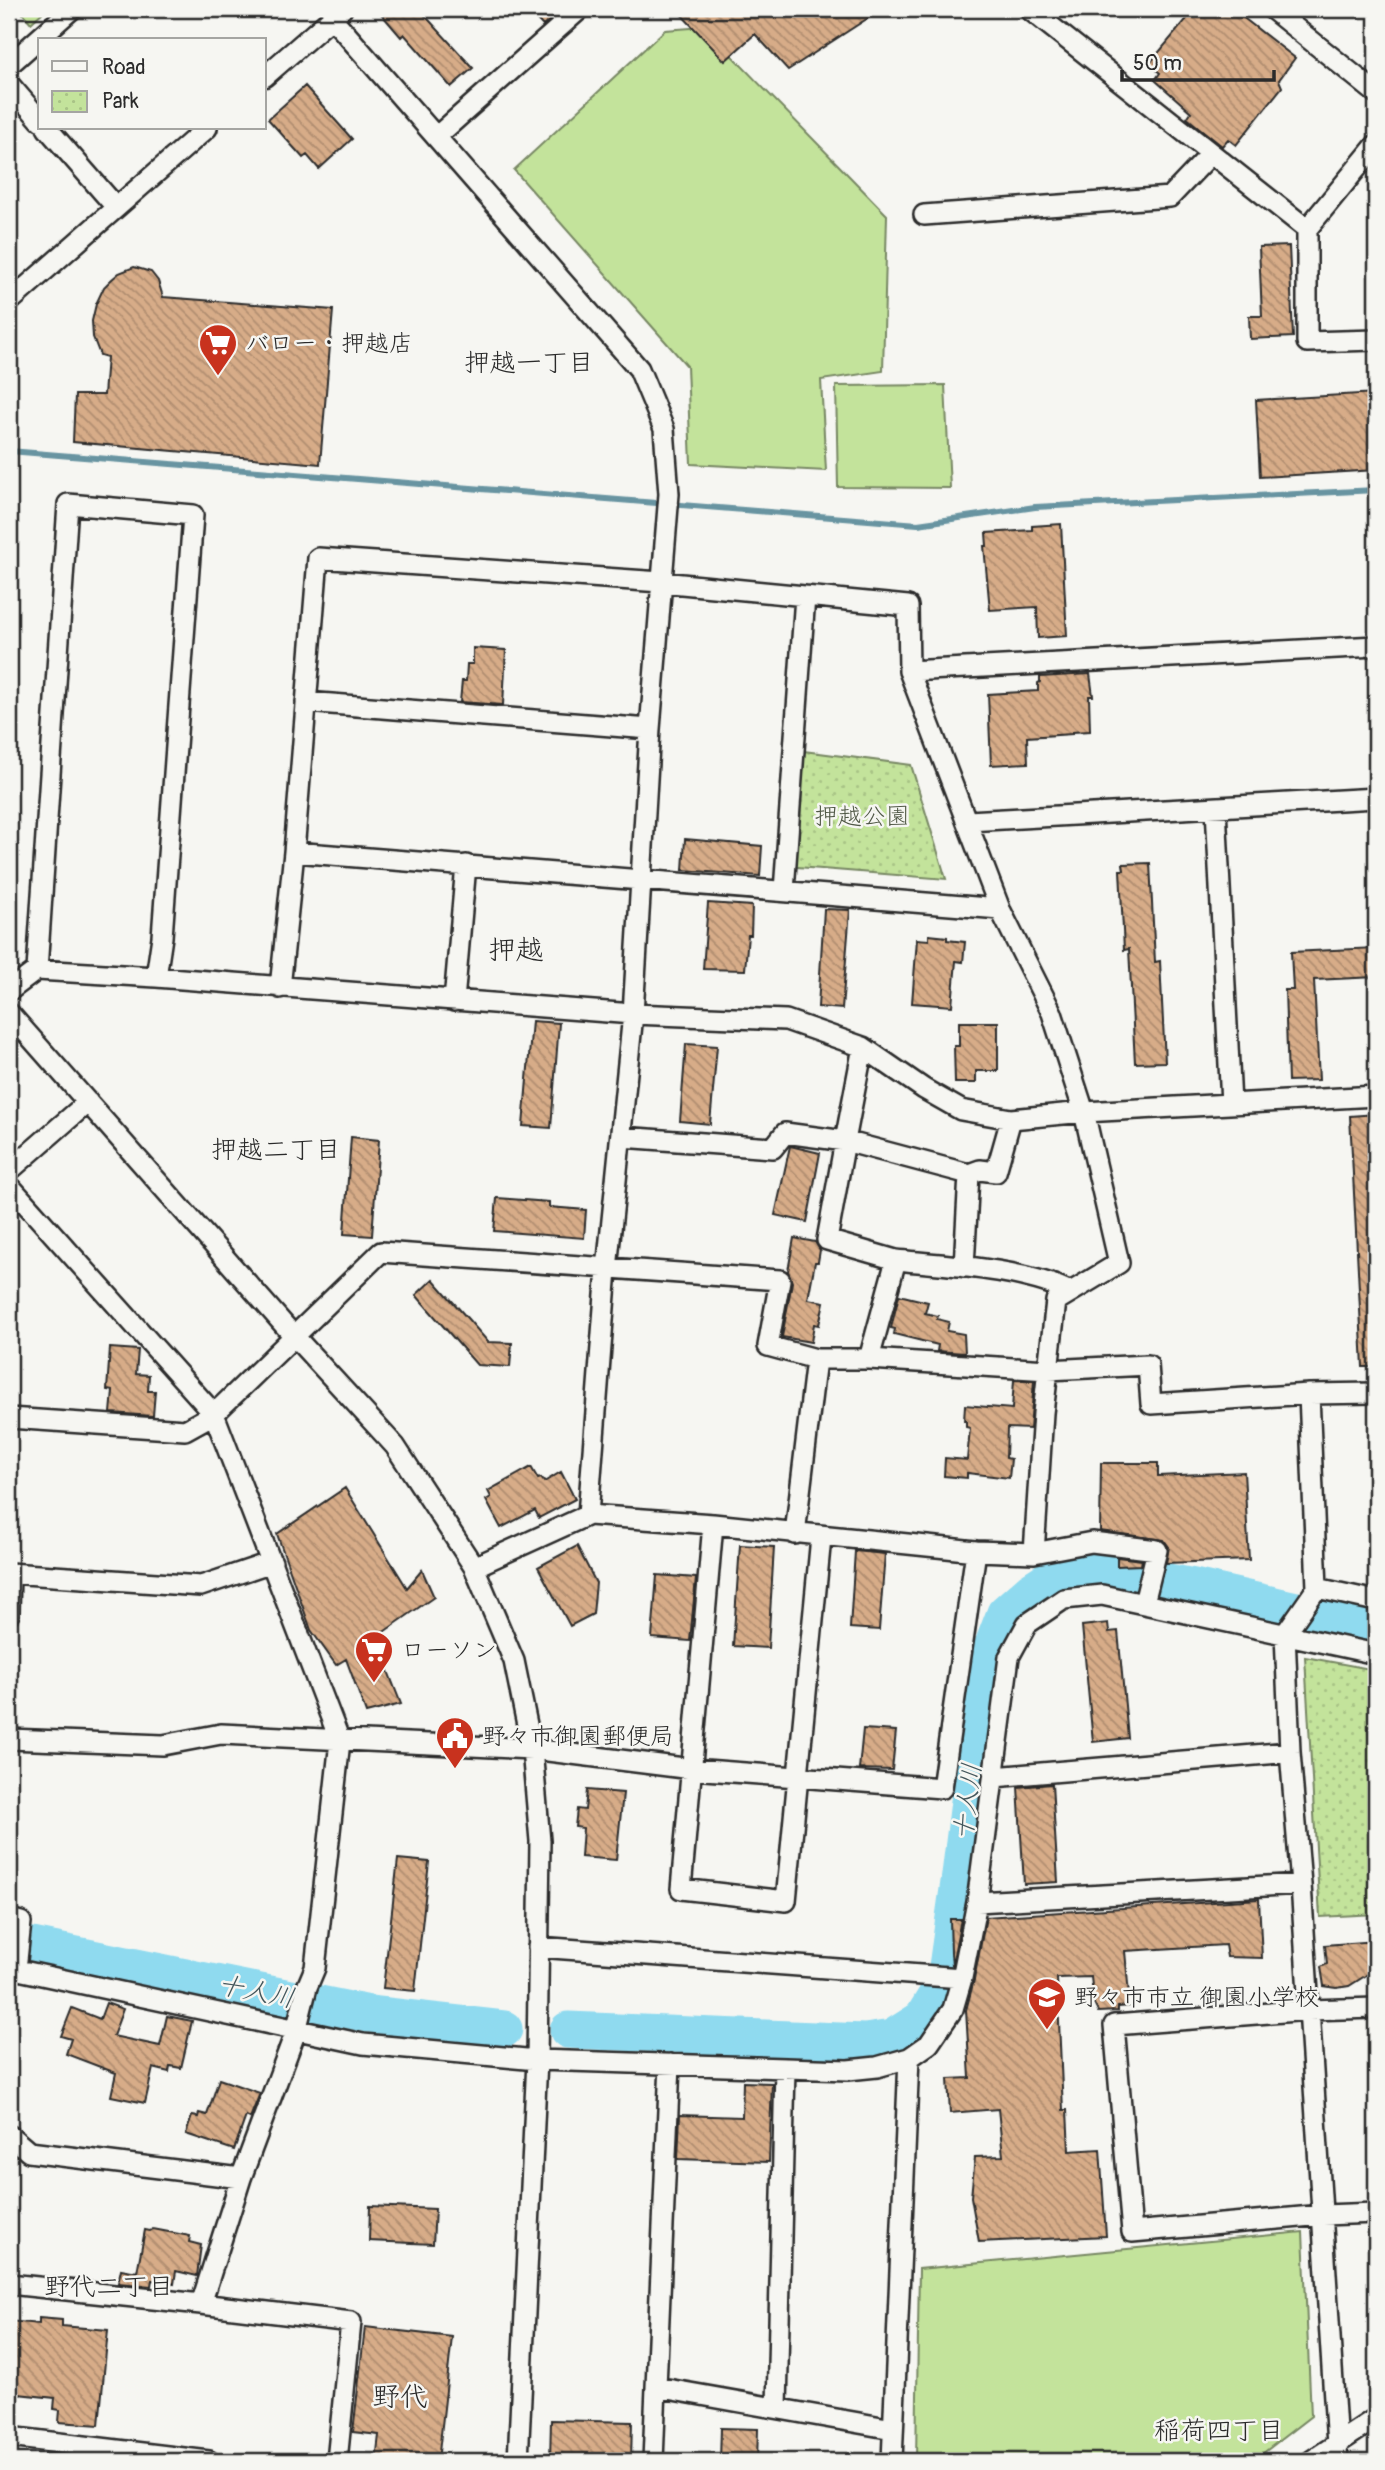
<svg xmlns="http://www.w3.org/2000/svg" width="1385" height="2470" font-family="Pangolin,'Klee One',sans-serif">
<defs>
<pattern id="park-dots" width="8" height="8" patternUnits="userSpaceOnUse" patternTransform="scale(1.75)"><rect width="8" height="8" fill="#c3e39b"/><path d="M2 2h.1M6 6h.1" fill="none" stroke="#a8c386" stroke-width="1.8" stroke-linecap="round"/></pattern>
<pattern id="building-back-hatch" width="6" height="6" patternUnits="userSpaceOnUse" patternTransform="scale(1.75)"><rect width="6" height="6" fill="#d7ac88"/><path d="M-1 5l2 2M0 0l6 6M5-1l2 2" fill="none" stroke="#af8c6f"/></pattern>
</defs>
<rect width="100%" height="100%" fill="#f6f6f2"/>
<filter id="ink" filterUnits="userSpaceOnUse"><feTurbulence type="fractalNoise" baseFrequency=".0143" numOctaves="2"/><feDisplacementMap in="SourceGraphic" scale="14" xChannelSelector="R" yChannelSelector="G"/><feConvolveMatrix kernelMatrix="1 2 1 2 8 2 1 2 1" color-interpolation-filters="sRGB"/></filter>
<g filter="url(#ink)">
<path fill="url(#park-dots)" stroke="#778763" stroke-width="2" d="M 796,750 L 911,765 L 946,879 L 785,866 Z
M 1305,1657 L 1376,1670 L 1376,1914 L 1320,1917 Z"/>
<path fill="#c3e39b" stroke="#778763" stroke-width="2" d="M 19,9 L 46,9 L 31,23 Z
M 704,27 L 887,215 L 883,371 L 821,380 L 826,471 L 691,464 L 687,366 L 514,170 L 665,30 Z
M 945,385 L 950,488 L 838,487 L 836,386 Z
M 1303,2232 L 1311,2416 L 1253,2461 L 916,2461 L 919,2269 Z"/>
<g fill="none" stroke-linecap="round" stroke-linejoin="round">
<path stroke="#6794a1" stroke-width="6" d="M 9,451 L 918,524 L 1035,507 L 1376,490"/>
<path stroke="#8fdaef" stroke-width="37" d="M 9,1943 L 17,1943 L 369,2014 L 504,2029
M 568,2030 L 865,2042 L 892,2038 L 922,2019 L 945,1981 L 960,1875 L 986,1663 L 1005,1613 L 1031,1590 L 1056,1574 L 1084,1570 L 1119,1573 L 1194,1587 L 1376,1628"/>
</g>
<path fill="url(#building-back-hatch)" stroke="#2b2b2b" stroke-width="2" d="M 377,9 L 419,9 L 473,68 L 451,87 L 404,34 L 401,37 Z
M 527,9 L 562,9 L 543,26 Z
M 676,9 L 882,9 L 788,70 L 755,34 L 725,61 Z
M 1195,9 L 1232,9 L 1295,58 L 1279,80 L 1282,87 L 1236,145 L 1228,139 L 1222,146 L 1187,118 L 1191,112 L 1155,80 L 1160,73 L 1149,64 Z
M 305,86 L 352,139 L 319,169 L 307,155 L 303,158 L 268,119 Z
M 1289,246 L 1293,337 L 1250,339 L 1249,316 L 1262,316 L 1259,247 Z
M 134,267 L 151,272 L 158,281 L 163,297 L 333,310 L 320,464 L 73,442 L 75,395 L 104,395 L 107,357 L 100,355 L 93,337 L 92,321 L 96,304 L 104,287 L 111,280 L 119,273 Z
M 1376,393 L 1376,470 L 1260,477 L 1256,400 Z
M 1061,524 L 1067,636 L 1038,638 L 1037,607 L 990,610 L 984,546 L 987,546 L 986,533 L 1032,530 L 1032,526 Z
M 473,648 L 506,650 L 503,705 L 460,702 L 462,681 L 466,681 L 467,664 L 473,664 Z
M 1090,674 L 1093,696 L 1089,696 L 1090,731 L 1072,732 L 1072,734 L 1027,737 L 1028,763 L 991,765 L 988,694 L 1038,691 L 1038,683 L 1040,682 L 1040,677 Z
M 685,839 L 762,846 L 760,876 L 683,870 Z
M 1150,863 L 1155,962 L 1160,961 L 1165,1062 L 1135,1063 L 1129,949 L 1124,950 L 1120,870 L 1124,870 L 1123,864 Z
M 708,903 L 752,906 L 751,935 L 748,935 L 745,970 L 703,969 Z
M 824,909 L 850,910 L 842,1009 L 818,1007 Z
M 929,935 L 947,937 L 947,940 L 965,942 L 963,962 L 956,961 L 952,1006 L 912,1003 L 917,939 L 929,940 Z
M 1376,948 L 1376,977 L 1314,980 L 1319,1080 L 1288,1081 L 1285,990 L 1293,990 L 1291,952 Z
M 532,1021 L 559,1023 L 551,1128 L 523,1126 Z
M 959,1022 L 998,1022 L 998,1071 L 976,1071 L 976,1083 L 955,1083 L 954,1046 L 959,1046 Z
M 686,1044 L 717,1046 L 710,1124 L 680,1121 Z
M 1376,1114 L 1376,1367 L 1363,1367 L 1350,1116 Z
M 351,1137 L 379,1140 L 372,1236 L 344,1234 Z
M 790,1146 L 820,1153 L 807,1222 L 775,1215 Z
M 497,1198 L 549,1202 L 549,1207 L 586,1210 L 584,1238 L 494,1231 Z
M 794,1238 L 815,1242 L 820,1250 L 818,1262 L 815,1262 L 808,1299 L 824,1302 L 819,1325 L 814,1324 L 811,1342 L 782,1337 L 792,1282 L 788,1271 Z
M 433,1279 L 488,1342 L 512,1343 L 510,1367 L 477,1365 L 416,1295 Z
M 899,1295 L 928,1302 L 925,1313 L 938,1316 L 937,1319 L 949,1322 L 947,1331 L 964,1334 L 965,1353 L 937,1351 L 938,1345 L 894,1334 L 895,1329 L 891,1328 Z
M 110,1348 L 138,1350 L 136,1374 L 149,1375 L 148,1391 L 155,1391 L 153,1416 L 111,1413 L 113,1391 L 107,1390 Z
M 1014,1380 L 1034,1381 L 1030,1429 L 1007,1428 L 1006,1458 L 1011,1459 L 1009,1478 L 967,1473 L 967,1478 L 944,1476 L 945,1458 L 967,1460 L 970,1428 L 966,1427 L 966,1421 L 964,1421 L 965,1405 L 1012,1409 Z
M 1101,1463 L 1158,1463 L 1158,1476 L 1244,1472 L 1249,1560 L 1166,1563 L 1169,1547 L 1164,1540 L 1100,1531 Z
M 531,1467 L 538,1479 L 541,1478 L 544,1482 L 561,1472 L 575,1499 L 539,1518 L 535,1510 L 501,1528 L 486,1500 L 491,1497 L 488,1491 Z
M 345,1488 L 407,1588 L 422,1570 L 434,1597 L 375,1638 L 401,1704 L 366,1713 L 346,1659 L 336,1665 L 311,1630 L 277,1534 Z
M 740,1545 L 774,1547 L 768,1648 L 733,1646 Z
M 577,1546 L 596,1583 L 593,1614 L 570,1626 L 538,1567 Z
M 855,1551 L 885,1554 L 879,1630 L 850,1628 Z
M 1117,1557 L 1142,1560 L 1141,1565 L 1117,1566 Z
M 657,1575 L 696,1578 L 690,1641 L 652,1638 Z
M 1108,1623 L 1109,1632 L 1118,1631 L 1128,1738 L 1093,1742 L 1082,1626 Z
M 863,1729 L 896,1731 L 892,1770 L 859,1769 Z
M 1052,1784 L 1058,1882 L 1024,1884 L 1018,1787 Z
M 587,1790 L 623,1793 L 616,1860 L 581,1857 L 583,1828 L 575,1827 L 577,1809 L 585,1810 Z
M 398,1859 L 429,1862 L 415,1991 L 383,1988 Z
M 1259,1899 L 1262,1958 L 1227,1957 L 1225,1945 L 1125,1951 L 1130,2006 L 1118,2007 L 1118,2011 L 1098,2012 L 1094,2004 L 1091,1977 L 1057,1978 L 1063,2110 L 1067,2110 L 1069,2151 L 1100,2149 L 1106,2236 L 979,2242 L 971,2197 L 975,2157 L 1003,2156 L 998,2109 L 950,2113 L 948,2079 L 970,2078 L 966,2010 L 974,1980 L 986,1917 Z
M 950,1919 L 961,1919 L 952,1965 L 951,1953 Z
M 1376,1941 L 1376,1969 L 1349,1986 L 1337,1988 L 1324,1986 L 1321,1967 L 1327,1964 L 1325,1945 Z
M 106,2003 L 123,2009 L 113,2036 L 160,2046 L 167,2016 L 192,2021 L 181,2068 L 170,2066 L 169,2072 L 153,2068 L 145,2103 L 111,2096 L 116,2073 L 66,2054 L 71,2039 L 61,2036 L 72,2008 L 100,2019 Z
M 219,2079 L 260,2093 L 250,2118 L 246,2116 L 234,2150 L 186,2134 L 192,2116 L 198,2117 L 199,2113 L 207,2115 Z
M 743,2082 L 772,2083 L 769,2162 L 678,2159 L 680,2115 L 742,2117 Z
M 370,2206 L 435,2209 L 433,2244 L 369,2241 Z
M 153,2229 L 190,2236 L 189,2242 L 201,2245 L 197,2276 L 176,2271 L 174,2284 L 152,2280 L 151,2286 L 118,2283 L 121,2269 L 137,2272 L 145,2230 L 150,2231 Z
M 39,2318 L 62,2320 L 62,2326 L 108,2330 L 99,2425 L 59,2422 L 60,2410 L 54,2409 L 55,2398 L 9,2393 L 9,2321 L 39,2324 Z
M 365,2327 L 452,2337 L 438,2461 L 376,2461 L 379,2435 L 353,2432 Z
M 551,2420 L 632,2422 L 631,2461 L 550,2461 Z
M 721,2428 L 758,2429 L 757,2461 L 720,2461 Z"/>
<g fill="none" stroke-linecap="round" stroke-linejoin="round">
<defs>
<path id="minor" d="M 1029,9 L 1307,229
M 1272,9 L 1376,93
M 332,18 L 639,369 L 664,429 L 669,494 L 650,729 L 633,1014 L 607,1269 L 588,1515 L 474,1567
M 9,65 L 72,9
M 264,77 L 342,9
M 9,84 L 40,120
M 47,128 L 116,207
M 436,137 L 580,9
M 1376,145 L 1307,229 L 1307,342 L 1376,340
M 924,215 L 1170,197 L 1211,154
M 9,302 L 207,128
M 306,702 L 650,729
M 1216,808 L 1231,1104
M 968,821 L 1376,798
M 294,852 L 318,558 L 661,582 L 908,606 L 909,671
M 784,891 L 805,596
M 37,970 L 68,504 L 193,515 L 162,937 L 156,977
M 280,988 L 294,852 L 1000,909
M 9,991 L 37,970 L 156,977 L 633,1014 L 786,1020 L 863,1047 L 924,1089 L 961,1110 L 1011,1119 L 1084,1112 L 1376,1096
M 454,1001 L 466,865
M 9,1013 L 293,1335 L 395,1446 L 474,1567 L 514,1661 L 532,1749 L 540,1841 L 537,2060 L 518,2461
M 622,1137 L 773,1148 L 785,1133 L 845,1141 L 863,1047
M 9,1171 L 88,1102
M 9,1185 L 214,1414 L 381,1252 L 780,1280 L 768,1346 L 816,1359 L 869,1359 L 896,1260 L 827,1240 L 845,1141 L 969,1174 L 980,1170 L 996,1172 L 1011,1119
M 896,1260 C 947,1265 1025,1269 1070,1292
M 964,1267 L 969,1174
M 869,1359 L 1048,1370 L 1148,1365 L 1151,1404 L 1309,1394 L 1376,1393
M 1309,1394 L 1317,1588 L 1376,1601
M 9,1418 L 185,1430 L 214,1414 L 340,1741 L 315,1968 L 307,1987 L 296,2031 L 241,2178 L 201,2304 L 351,2322 L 337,2461
M 588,1515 L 713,1524 L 976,1551
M 713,1524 L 681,1889 L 786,1901 L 821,1537
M 795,1534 L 816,1359
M 1034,1553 L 1043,1413 L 1056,1301 L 1119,1263 L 1084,1112 L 1052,1013 L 1000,909 L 909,671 L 1376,646
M 9,1573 L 201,1586 L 272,1562
M 1317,1588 L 1285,1634 L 1290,1752 L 1301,1884 L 1338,2461
M 9,1614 L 10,1573
M 9,1739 L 163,1745 L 221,1734 L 532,1749 L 692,1769 L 942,1788 L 976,1551 L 1034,1553 L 1092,1542 L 1157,1550 L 1144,1603
M 994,1777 L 1290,1752
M 977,1902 L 1301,1884
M 9,1919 L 21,1922 L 17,1960 L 9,1964
M 538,1947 L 962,1978
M 9,1968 L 363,2044 L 537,2060 L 848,2070 L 877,2067 L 909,2058 L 929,2044 L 953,2009 L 962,1978 L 977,1902 L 1009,1657 L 1027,1624 L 1064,1599 L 1102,1595 L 1376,1654
M 1376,2008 L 1309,2010 L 1114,2025 L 1132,2232 L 1323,2215 L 1376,2213
M 670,2064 L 656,2387 L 893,2429
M 9,2135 L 29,2152 L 241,2178
M 9,2284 L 201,2304
M 777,2408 L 785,2068
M 9,2437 L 209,2461
M 653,2461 L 656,2387
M 892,2461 L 909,2058
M 1311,2461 L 1376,2418"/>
</defs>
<use href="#minor" stroke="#2b2b2b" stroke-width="24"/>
<use href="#minor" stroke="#f6f6f2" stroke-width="19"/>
</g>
</g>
<defs>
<symbol id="supermarket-pin" viewBox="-11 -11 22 30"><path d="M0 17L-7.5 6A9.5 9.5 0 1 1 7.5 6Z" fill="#c8321e" stroke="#f6f6f2"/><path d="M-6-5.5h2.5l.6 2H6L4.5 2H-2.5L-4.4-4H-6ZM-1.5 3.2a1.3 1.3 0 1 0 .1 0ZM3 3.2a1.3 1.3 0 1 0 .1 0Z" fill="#fff"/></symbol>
<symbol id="civic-pin" viewBox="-11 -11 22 30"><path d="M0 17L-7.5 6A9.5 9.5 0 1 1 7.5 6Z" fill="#c8321e" stroke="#f6f6f2"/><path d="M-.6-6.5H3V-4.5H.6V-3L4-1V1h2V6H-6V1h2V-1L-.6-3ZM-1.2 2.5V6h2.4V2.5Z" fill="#fff"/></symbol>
<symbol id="school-pin" viewBox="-11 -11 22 30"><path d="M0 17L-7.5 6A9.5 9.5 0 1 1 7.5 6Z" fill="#c8321e" stroke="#f6f6f2"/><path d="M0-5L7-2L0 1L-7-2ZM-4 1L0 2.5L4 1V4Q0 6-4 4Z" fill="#fff"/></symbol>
</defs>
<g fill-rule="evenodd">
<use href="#supermarket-pin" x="196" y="321" width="44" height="60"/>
<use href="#supermarket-pin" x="352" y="1628" width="44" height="60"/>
<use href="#civic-pin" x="433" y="1714" width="44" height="60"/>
<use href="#school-pin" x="1025" y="1975" width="44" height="60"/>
</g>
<g text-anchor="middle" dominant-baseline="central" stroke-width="5" stroke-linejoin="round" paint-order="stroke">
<g font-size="24" fill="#2b2b2b" stroke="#f6f6f2" text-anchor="start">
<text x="245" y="343">バロー・押越店</text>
<text x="401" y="1650">ローソン</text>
<text x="482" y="1736">野々市御園郵便局</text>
<text x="1074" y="1997">野々市市立 御園小学校</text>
</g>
<g font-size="24" fill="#515947" stroke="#f6f6f2">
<text x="862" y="816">押越公園</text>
</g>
<g font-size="26" fill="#2b2b2b" stroke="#f6f6f2">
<text x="529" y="363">押越一丁目</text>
<text x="276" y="1150">押越二丁目</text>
<text x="109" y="2287">野代二丁目</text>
<text x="1219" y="2431">稲荷四丁目</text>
</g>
<g font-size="26" font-style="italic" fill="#44575c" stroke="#f6f6f2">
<text transform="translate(968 1802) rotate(-83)">十人川</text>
<text transform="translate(256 1992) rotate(11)">十人川</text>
</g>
<g font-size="28" fill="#2b2b2b" stroke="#f6f6f2">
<text x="516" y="950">押越</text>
<text x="400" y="2397">野代</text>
</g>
</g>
<rect width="1385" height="2470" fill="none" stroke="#f6f6f2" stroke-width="35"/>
<rect x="18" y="18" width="1350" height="2435" fill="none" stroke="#2b2b2b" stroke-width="2.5" filter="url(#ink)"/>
<rect x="38" y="38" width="228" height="91" fill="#f6f6f2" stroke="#a5a5a2" stroke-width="2"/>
<rect x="52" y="61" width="35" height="10" fill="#f6f6f2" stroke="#a5a5a2" stroke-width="2"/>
<text x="102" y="74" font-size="21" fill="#2b2b2b">Road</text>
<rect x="52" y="91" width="35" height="21" fill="url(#park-dots)" stroke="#a5a5a2" stroke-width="2"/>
<text x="102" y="108" font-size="21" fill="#2b2b2b">Park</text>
<path d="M1122 70v10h152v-10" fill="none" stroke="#2b2b2b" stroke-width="3.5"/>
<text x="1133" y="70" font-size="21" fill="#2b2b2b" stroke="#f6f6f2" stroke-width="5" paint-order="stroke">50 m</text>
</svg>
